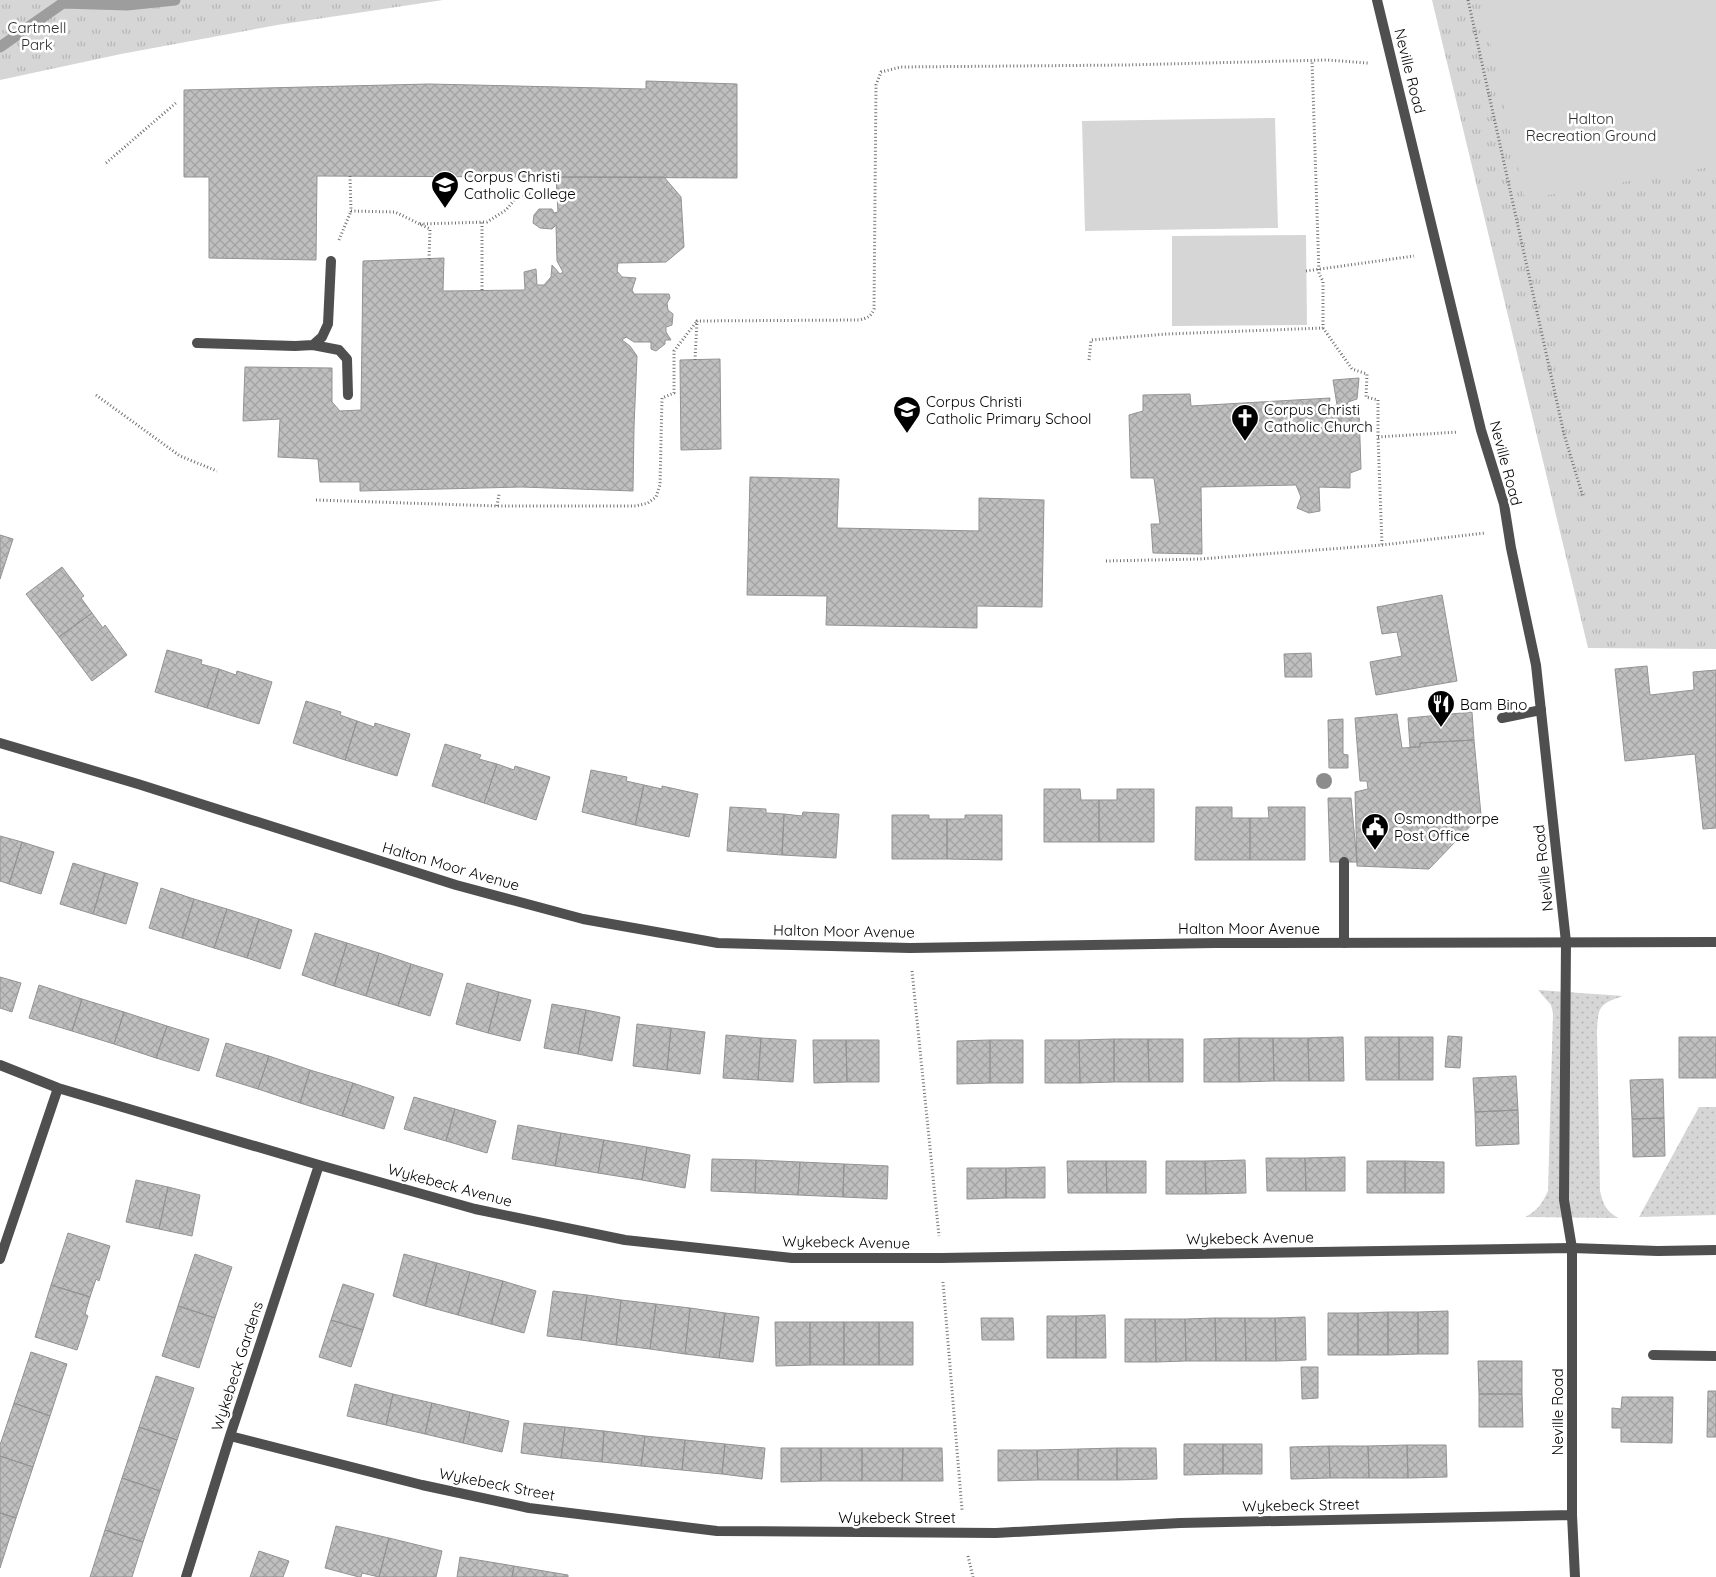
<svg xmlns="http://www.w3.org/2000/svg" width="1716" height="1577" font-family="Quicksand,sans-serif">
<defs>
<pattern id="grass-dots" width="8" height="8" patternUnits="userSpaceOnUse" patternTransform="scale(1.25)"><rect width="8" height="8" fill="#d6d6d6"/><path d="M2 2h.1M6 6h.1" fill="none" stroke="#b6b6b6" stroke-width="1.8" stroke-linecap="round"/></pattern>
<pattern id="park-tufts" width="24" height="20" patternUnits="userSpaceOnUse" patternTransform="scale(1.25)"><rect width="24" height="20" fill="#d6d6d6"/><path d="M3 7l-1-3M5 7V3M7 7l1-3M15 17l-1-3M17 17v-4M19 17l1-3" fill="none" stroke="#b6b6b6"/></pattern>
<pattern id="building-cross-hatch" width="8" height="8" patternUnits="userSpaceOnUse" patternTransform="scale(1.25)"><rect width="8" height="8" fill="#bfbfbf"/><path d="M0 0l8 8M0 8l8-8" fill="none" stroke="#a2a2a2"/></pattern>
</defs>
<rect width="100%" height="100%" fill="#fff"/>
<path fill="url(#grass-dots)" d="M 1538,990 L 1623,996 C 1599,1004 1598,1007 1597,1032 L 1600,1191 C 1603,1204 1606,1211 1618,1218 L 1525,1217 C 1537,1211 1542,1204 1548,1191 L 1553,1013 L 1551,1005 Z
M 1699,1107 L 1716,1107 L 1716,1215 L 1639,1217 Z"/>
<path fill="url(#park-tufts)" d="M 0,0 L 443,0 L 277,25 L 121,54 L 0,80 Z
M 1432,0 L 1716,0 L 1716,649 L 1588,648 Z"/>
<path fill="#d6d6d6" d="M 1481,0 L 1716,0 L 1716,166 L 1525,199 Z
M 1275,118 L 1278,228 L 1085,231 L 1082,121 Z
M 1306,235 L 1307,325 L 1172,326 L 1172,236 Z"/>
<g fill="none" stroke-linecap="round" stroke-linejoin="round">
<path stroke="#9d9d9d" stroke-width="11" d="M 0,47 L 63,3 L 127,5 L 175,0"/>
</g>
<path fill="url(#building-cross-hatch)" stroke="#939393" d="M 646,81 L 737,84 L 737,178 L 317,176 L 316,260 L 209,258 L 209,177 L 184,177 L 184,90 L 429,84 L 646,89 Z
M 556,177 L 664,177 L 681,197 L 684,247 L 666,262 L 618,263 L 617,271 L 622,277 L 636,278 L 632,290 L 634,294 L 669,294 L 670,298 L 667,303 L 668,310 L 673,314 L 672,325 L 666,327 L 666,332 L 671,340 L 665,340 L 665,344 L 656,351 L 651,349 L 651,342 L 634,342 L 626,337 L 622,340 L 630,346 L 637,356 L 634,427 L 633,491 L 522,487 L 360,491 L 360,482 L 320,482 L 318,459 L 278,457 L 280,419 L 243,421 L 245,367 L 332,368 L 332,402 L 340,411 L 361,410 L 363,261 L 444,258 L 443,291 L 525,290 L 524,272 L 536,269 L 537,285 L 544,285 L 551,277 L 552,265 L 560,274 L 563,272 L 557,261 L 556,225 L 552,229 L 540,228 L 533,223 L 534,215 L 539,209 L 552,209 L 554,213 L 558,212 Z
M 720,359 L 721,449 L 681,450 L 680,360 Z
M 1359,378 L 1357,399 L 1348,402 L 1346,411 L 1359,411 L 1361,469 L 1350,473 L 1350,488 L 1319,487 L 1320,511 L 1309,513 L 1297,508 L 1301,497 L 1296,485 L 1201,487 L 1202,554 L 1153,553 L 1151,524 L 1160,524 L 1154,478 L 1131,478 L 1129,415 L 1143,411 L 1143,395 L 1190,394 L 1191,406 L 1330,398 L 1329,407 L 1337,405 L 1333,380 Z
M 750,477 L 839,479 L 837,528 L 979,531 L 979,498 L 1044,500 L 1042,607 L 977,606 L 977,628 L 826,625 L 827,596 L 747,595 Z
M 0,535 L 13,539 L 0,579 Z
M 62,567 L 84,596 L 81,598 L 92,613 L 59,637 L 26,594 Z
M 1442,595 L 1457,681 L 1376,695 L 1370,662 L 1402,656 L 1397,632 L 1382,634 L 1377,607 Z
M 92,613 L 103,628 L 105,625 L 127,655 L 92,681 L 59,637 Z
M 167,650 L 202,660 L 201,664 L 219,669 L 207,708 L 155,692 Z
M 1311,653 L 1312,677 L 1285,677 L 1284,654 Z
M 1647,666 L 1650,695 L 1694,690 L 1693,672 L 1716,670 L 1716,828 L 1703,829 L 1695,754 L 1625,761 L 1615,669 Z
M 219,669 L 236,675 L 237,671 L 272,682 L 259,724 L 207,708 Z
M 306,701 L 341,712 L 340,715 L 357,721 L 345,760 L 293,743 Z
M 1472,712 L 1474,740 L 1420,743 L 1420,747 L 1410,747 L 1408,718 Z
M 1397,714 L 1402,748 L 1420,747 L 1420,743 L 1474,740 L 1481,815 L 1429,869 L 1357,866 L 1355,792 L 1368,789 L 1367,781 L 1360,781 L 1355,718 Z
M 1343,719 L 1343,754 L 1348,755 L 1348,768 L 1329,768 L 1328,720 Z
M 357,721 L 374,727 L 375,723 L 410,734 L 397,776 L 345,760 Z
M 445,744 L 481,755 L 479,759 L 497,764 L 484,803 L 432,786 Z
M 497,764 L 514,770 L 515,766 L 550,777 L 536,820 L 484,803 Z
M 591,770 L 627,777 L 626,781 L 644,785 L 635,825 L 582,812 Z
M 644,785 L 662,789 L 662,786 L 698,794 L 689,837 L 635,825 Z
M 1044,789 L 1080,789 L 1081,800 L 1099,800 L 1099,842 L 1044,842 Z
M 1117,789 L 1154,789 L 1154,842 L 1099,842 L 1099,800 L 1117,800 Z
M 1328,798 L 1351,798 L 1357,862 L 1330,862 Z
M 730,807 L 766,809 L 766,813 L 784,814 L 782,855 L 727,851 Z
M 1196,807 L 1232,807 L 1232,818 L 1250,818 L 1250,860 L 1195,860 Z
M 1268,807 L 1305,807 L 1305,860 L 1250,860 L 1250,818 L 1269,818 Z
M 803,812 L 839,814 L 836,858 L 782,855 L 784,814 L 802,816 Z
M 892,815 L 929,815 L 929,819 L 947,819 L 947,859 L 892,859 Z
M 965,815 L 1002,815 L 1002,860 L 947,859 L 947,819 L 965,819 Z
M 0,836 L 22,842 L 9,884 L 0,881 Z
M 22,842 L 54,852 L 41,894 L 9,884 Z
M 73,863 L 105,873 L 93,914 L 60,904 Z
M 105,873 L 138,883 L 126,924 L 93,914 Z
M 161,888 L 194,899 L 182,938 L 149,928 Z
M 194,899 L 227,909 L 214,948 L 182,938 Z
M 227,909 L 259,919 L 247,958 L 214,948 Z
M 259,919 L 292,930 L 280,969 L 247,958 Z
M 315,933 L 347,943 L 334,986 L 302,975 Z
M 347,943 L 379,953 L 366,996 L 334,986 Z
M 379,953 L 411,964 L 398,1006 L 366,996 Z
M 411,964 L 443,974 L 430,1016 L 398,1006 Z
M 0,977 L 21,983 L 12,1012 L 0,1008 Z
M 467,983 L 499,992 L 488,1033 L 456,1024 Z
M 39,985 L 82,999 L 72,1031 L 29,1018 Z
M 499,992 L 531,1000 L 520,1041 L 488,1033 Z
M 82,999 L 124,1012 L 114,1044 L 72,1031 Z
M 552,1004 L 586,1010 L 578,1054 L 544,1048 Z
M 586,1010 L 620,1017 L 612,1061 L 578,1054 Z
M 124,1012 L 167,1026 L 156,1058 L 114,1044 Z
M 637,1024 L 671,1028 L 667,1070 L 633,1066 Z
M 167,1026 L 209,1039 L 199,1071 L 156,1058 Z
M 671,1028 L 705,1032 L 700,1074 L 667,1070 Z
M 726,1035 L 761,1038 L 758,1080 L 723,1078 Z
M 1448,1036 L 1462,1037 L 1460,1068 L 1445,1067 Z
M 1343,1037 L 1344,1081 L 1309,1081 L 1308,1038 Z
M 1365,1037 L 1399,1037 L 1399,1080 L 1366,1080 Z
M 1399,1037 L 1433,1037 L 1433,1080 L 1399,1080 Z
M 1679,1037 L 1716,1037 L 1716,1078 L 1679,1078 Z
M 761,1038 L 796,1040 L 793,1082 L 758,1080 Z
M 1239,1038 L 1239,1082 L 1204,1082 L 1204,1039 Z
M 1239,1038 L 1273,1038 L 1274,1081 L 1239,1082 Z
M 1273,1038 L 1308,1038 L 1309,1081 L 1274,1081 Z
M 1114,1039 L 1148,1039 L 1149,1082 L 1114,1082 Z
M 1114,1039 L 1114,1082 L 1080,1083 L 1079,1040 Z
M 1148,1039 L 1183,1039 L 1183,1082 L 1149,1082 Z
M 813,1040 L 846,1040 L 847,1082 L 814,1083 Z
M 846,1040 L 879,1040 L 879,1082 L 847,1082 Z
M 990,1040 L 1023,1040 L 1023,1083 L 990,1083 Z
M 990,1040 L 990,1083 L 957,1084 L 957,1041 Z
M 1045,1040 L 1079,1040 L 1080,1083 L 1045,1083 Z
M 226,1043 L 269,1056 L 258,1089 L 216,1076 Z
M 269,1056 L 310,1070 L 300,1103 L 258,1089 Z
M 310,1070 L 353,1083 L 342,1116 L 300,1103 Z
M 1516,1076 L 1518,1110 L 1475,1112 L 1473,1078 Z
M 1663,1079 L 1664,1118 L 1632,1119 L 1630,1080 Z
M 353,1083 L 394,1097 L 384,1129 L 342,1116 Z
M 414,1097 L 455,1109 L 446,1141 L 404,1129 Z
M 455,1109 L 496,1121 L 487,1153 L 446,1141 Z
M 1518,1110 L 1519,1144 L 1476,1146 L 1475,1112 Z
M 1664,1118 L 1665,1156 L 1633,1157 L 1632,1119 Z
M 518,1125 L 561,1133 L 555,1166 L 512,1159 Z
M 561,1133 L 604,1140 L 598,1173 L 555,1166 Z
M 604,1140 L 647,1147 L 642,1180 L 598,1173 Z
M 647,1147 L 690,1155 L 685,1188 L 642,1180 Z
M 1345,1157 L 1345,1191 L 1306,1191 L 1305,1158 Z
M 1266,1158 L 1305,1158 L 1306,1191 L 1267,1191 Z
M 712,1159 L 756,1160 L 755,1193 L 711,1191 Z
M 756,1160 L 800,1162 L 798,1195 L 755,1193 Z
M 1245,1160 L 1246,1193 L 1206,1194 L 1205,1161 Z
M 1067,1161 L 1106,1161 L 1107,1193 L 1068,1193 Z
M 1106,1161 L 1146,1161 L 1146,1193 L 1107,1193 Z
M 1166,1161 L 1205,1161 L 1206,1194 L 1166,1194 Z
M 1367,1161 L 1405,1161 L 1405,1193 L 1367,1193 Z
M 1405,1161 L 1444,1162 L 1444,1193 L 1405,1193 Z
M 800,1162 L 844,1164 L 843,1197 L 798,1195 Z
M 844,1164 L 888,1166 L 887,1199 L 843,1197 Z
M 1045,1167 L 1045,1198 L 1006,1198 L 1006,1168 Z
M 967,1168 L 1006,1168 L 1006,1198 L 967,1199 Z
M 136,1180 L 168,1187 L 159,1229 L 126,1222 Z
M 168,1187 L 200,1195 L 192,1236 L 159,1229 Z
M 68,1233 L 110,1246 L 99,1281 L 96,1279 L 90,1297 L 51,1285 Z
M 195,1254 L 232,1267 L 215,1318 L 178,1306 Z
M 404,1254 L 437,1263 L 425,1306 L 393,1296 Z
M 437,1263 L 470,1272 L 458,1315 L 425,1306 Z
M 470,1272 L 503,1281 L 491,1324 L 458,1315 Z
M 503,1281 L 536,1291 L 524,1333 L 491,1324 Z
M 343,1284 L 374,1294 L 363,1330 L 331,1320 Z
M 51,1285 L 90,1297 L 85,1314 L 88,1316 L 77,1350 L 35,1337 Z
M 553,1291 L 587,1295 L 581,1340 L 547,1336 Z
M 587,1295 L 621,1300 L 616,1345 L 581,1340 Z
M 621,1300 L 656,1304 L 650,1349 L 616,1345 Z
M 656,1304 L 690,1308 L 685,1354 L 650,1349 Z
M 178,1306 L 215,1318 L 199,1368 L 162,1356 Z
M 690,1308 L 725,1313 L 719,1358 L 685,1354 Z
M 1448,1311 L 1448,1354 L 1418,1354 L 1418,1312 Z
M 1388,1312 L 1388,1355 L 1358,1355 L 1358,1313 Z
M 1388,1312 L 1418,1312 L 1418,1354 L 1388,1355 Z
M 725,1313 L 759,1317 L 753,1362 L 719,1358 Z
M 1328,1313 L 1358,1313 L 1358,1355 L 1328,1355 Z
M 1105,1315 L 1106,1358 L 1076,1358 L 1076,1316 Z
M 1047,1316 L 1076,1316 L 1076,1358 L 1047,1358 Z
M 1305,1317 L 1306,1360 L 1276,1361 L 1275,1318 Z
M 981,1318 L 1013,1318 L 1014,1340 L 982,1340 Z
M 1215,1318 L 1216,1361 L 1186,1361 L 1185,1319 Z
M 1215,1318 L 1245,1318 L 1246,1361 L 1216,1361 Z
M 1245,1318 L 1275,1318 L 1276,1361 L 1246,1361 Z
M 1125,1319 L 1155,1319 L 1156,1362 L 1125,1362 Z
M 1155,1319 L 1185,1319 L 1186,1361 L 1156,1362 Z
M 331,1320 L 363,1330 L 351,1367 L 319,1357 Z
M 775,1322 L 810,1322 L 810,1365 L 776,1366 Z
M 810,1322 L 844,1322 L 844,1365 L 810,1365 Z
M 844,1322 L 879,1322 L 879,1365 L 844,1365 Z
M 879,1322 L 913,1322 L 913,1365 L 879,1365 Z
M 31,1352 L 67,1364 L 50,1416 L 14,1403 Z
M 1478,1361 L 1522,1361 L 1522,1394 L 1479,1394 Z
M 1301,1367 L 1318,1367 L 1318,1398 L 1302,1399 Z
M 156,1376 L 194,1388 L 177,1440 L 139,1427 Z
M 355,1384 L 393,1394 L 386,1425 L 347,1416 Z
M 1708,1391 L 1716,1391 L 1716,1437 L 1707,1437 Z
M 393,1394 L 432,1403 L 425,1434 L 386,1425 Z
M 1479,1394 L 1522,1394 L 1523,1427 L 1479,1427 Z
M 1622,1397 L 1673,1397 L 1672,1443 L 1621,1442 L 1621,1428 L 1612,1428 L 1612,1408 L 1621,1409 Z
M 14,1403 L 50,1416 L 33,1467 L 0,1456 L 0,1445 Z
M 432,1403 L 470,1412 L 463,1443 L 425,1434 Z
M 470,1412 L 509,1421 L 502,1452 L 463,1443 Z
M 524,1423 L 565,1427 L 561,1458 L 521,1453 Z
M 139,1427 L 177,1440 L 160,1491 L 122,1478 Z
M 565,1427 L 604,1431 L 602,1462 L 561,1458 Z
M 604,1431 L 645,1436 L 641,1466 L 602,1462 Z
M 645,1436 L 685,1440 L 682,1470 L 641,1466 Z
M 685,1440 L 725,1444 L 722,1474 L 682,1470 Z
M 725,1444 L 765,1448 L 762,1479 L 722,1474 Z
M 1184,1444 L 1223,1444 L 1223,1474 L 1184,1475 Z
M 1223,1444 L 1262,1444 L 1262,1474 L 1223,1474 Z
M 1407,1445 L 1408,1478 L 1369,1478 L 1368,1446 Z
M 1407,1445 L 1446,1445 L 1447,1477 L 1408,1478 Z
M 1329,1446 L 1330,1478 L 1291,1479 L 1290,1447 Z
M 1329,1446 L 1368,1446 L 1369,1478 L 1330,1478 Z
M 781,1448 L 821,1448 L 821,1481 L 781,1482 Z
M 821,1448 L 862,1448 L 862,1481 L 821,1481 Z
M 862,1448 L 903,1448 L 902,1481 L 862,1481 Z
M 903,1448 L 942,1448 L 943,1481 L 902,1481 Z
M 1117,1448 L 1117,1480 L 1078,1480 L 1078,1449 Z
M 1117,1448 L 1156,1448 L 1157,1479 L 1117,1480 Z
M 1078,1449 L 1078,1480 L 1038,1480 L 1037,1450 Z
M 998,1450 L 1037,1450 L 1038,1480 L 998,1481 Z
M 0,1456 L 33,1467 L 16,1518 L 0,1513 Z
M 122,1478 L 160,1491 L 143,1542 L 105,1530 Z
M 0,1513 L 16,1518 L 0,1568 Z
M 336,1526 L 389,1538 L 379,1577 L 362,1573 L 361,1577 L 359,1577 L 325,1568 Z
M 105,1530 L 143,1542 L 132,1577 L 90,1577 Z
M 389,1538 L 442,1551 L 436,1577 L 379,1577 Z
M 259,1551 L 289,1561 L 283,1577 L 250,1577 Z
M 460,1557 L 514,1566 L 512,1577 L 457,1577 Z
M 514,1566 L 568,1575 L 568,1577 L 512,1577 Z"/>
<g fill="none" stroke-linecap="round" stroke-linejoin="round">
<path stroke="#717171" stroke-width="3" stroke-dasharray="1 2.5" stroke-linecap="butt" d="M 1468,0 L 1564,434 L 1583,497
M 106,163 L 177,102
M 350,176 L 351,211 L 395,212 L 430,229 L 429,259
M 420,224 L 487,222 L 506,210 L 516,198 L 529,194 L 557,194
M 339,240 L 351,211
M 1306,271 L 1414,256
M 482,290 L 482,222
M 1323,328 L 1352,369 L 1367,374 L 1366,397 L 1378,400 L 1378,437 L 1382,545
M 695,360 L 697,321 L 859,320 C 867,318 871,317 874,309 L 876,85 L 881,72 L 901,67 L 1126,65 L 1327,60 L 1368,63
M 1089,360 L 1091,340 L 1167,334 L 1323,328 L 1323,281 L 1319,274 L 1312,60
M 96,395 L 180,456 L 217,471
M 1378,437 L 1458,432
M 316,500 L 497,506 L 636,506 L 648,503 L 656,497 L 660,485 L 662,398 L 674,393 L 674,351 L 697,321
M 497,506 L 499,494
M 1106,561 L 1200,559 L 1382,545 L 1485,533
M 912,971 L 939,1236
M 943,1282 L 962,1510
M 968,1556 L 973,1577"/>
<path stroke="#4f4f4f" stroke-width="10" d="M 197,343 L 295,346 L 313,345 L 322,337 L 328,324 L 331,261
M 313,345 L 339,350 L 347,359 L 348,395
M 1502,718 L 1541,710
M 1344,862 L 1344,943"/>
<path stroke="#4f4f4f" stroke-width="10" d="M 1566,942 L 1564,1200 L 1572,1248"/>
<path stroke="#4f4f4f" stroke-width="10" d="M 0,1065 L 58,1088 L 319,1165 L 475,1209 L 625,1240 L 792,1258 L 941,1258 L 1572,1248 L 1658,1251 L 1716,1250
M 1572,1248 L 1572,1515 L 1575,1577
M 0,1259 L 58,1088
M 1653,1355 L 1716,1356
M 230,1436 L 422,1485 L 529,1508 L 717,1531 L 996,1533 L 1180,1523 L 1572,1515
M 186,1577 L 230,1436 L 319,1165"/>
<path stroke="#4f4f4f" stroke-width="10" d="M 1377,0 L 1481,430 L 1504,504 L 1511,548 L 1536,665 L 1566,942
M 0,743 L 138,784 L 456,885 L 583,919 L 718,943 L 910,948 L 1215,943 L 1716,942"/>
</g>
<circle fill="#8c8c8c" cx="1324" cy="781" r="8"/>
<defs>
<symbol id="school-pin" viewBox="-11 -11 22 30"><path d="M0 17L-7.5 6A9.5 9.5 0 1 1 7.5 6Z" fill="#000" stroke="#fff"/><path d="M0-5L7-2L0 1L-7-2ZM-4 1L0 2.5L4 1V4Q0 6-4 4Z" fill="#fff"/></symbol>
<symbol id="church-pin" viewBox="-11 -11 22 30"><path d="M0 17L-7.5 6A9.5 9.5 0 1 1 7.5 6Z" fill="#000" stroke="#fff"/><path d="M-1.2-6h2.4v3.5h3.3v2.4h-3.3V6h-2.4V-.1h-3.3v-2.4h3.3Z" fill="#fff"/></symbol>
<symbol id="restaurant-pin" viewBox="-11 -11 22 30"><path d="M0 17L-7.5 6A9.5 9.5 0 1 1 7.5 6Z" fill="#000" stroke="#fff"/><path d="M-5-6h1v4h1v-4h1v4h1v-4h1v5L-1.5 .5V6h-2V.5L-5-1ZM5-6V6H3V1.5H1.5Q1.5-4 5-6Z" fill="#fff"/></symbol>
<symbol id="civic-pin" viewBox="-11 -11 22 30"><path d="M0 17L-7.5 6A9.5 9.5 0 1 1 7.5 6Z" fill="#000" stroke="#fff"/><path d="M-.6-6.5H3V-4.5H.6V-3L4-1V1h2V6H-6V1h2V-1L-.6-3ZM-1.2 2.5V6h2.4V2.5Z" fill="#fff"/></symbol>
</defs>
<g fill-rule="evenodd">
<use href="#school-pin" x="429" y="169" width="32" height="43"/>
<use href="#school-pin" x="891" y="394" width="32" height="43"/>
<use href="#church-pin" x="1229" y="402" width="32" height="43"/>
<use href="#restaurant-pin" x="1425" y="688" width="32" height="43"/>
<use href="#civic-pin" x="1359" y="811" width="32" height="43"/>
</g>
<g text-anchor="middle" dominant-baseline="central" stroke-width="5" stroke-linejoin="round" paint-order="stroke">
<g font-size="15" fill="#2d2d2d" stroke="#fff">
<text x="37" y="27">Cartmell<tspan x="37" dy="17">Park</tspan></text>
<text x="1591" y="118">Halton<tspan x="1591" dy="17">Recreation Ground</tspan></text>
</g>
<g font-size="15" fill="#000" stroke="#fff">
<text transform="translate(1410 71) rotate(76)">Neville Road</text>
<text transform="translate(1506 463) rotate(75)">Neville Road</text>
<text transform="translate(451 866) rotate(16)">Halton Moor Avenue</text>
<text transform="translate(1543 868) rotate(-96)">Neville Road</text>
<text x="1249" y="928">Halton Moor Avenue</text>
<text transform="translate(844 931) rotate(1)">Halton Moor Avenue</text>
<text transform="translate(450 1185) rotate(15)">Wykebeck Avenue</text>
<text transform="translate(1250 1238) rotate(-1)">Wykebeck Avenue</text>
<text transform="translate(846 1242) rotate(1)">Wykebeck Avenue</text>
<text transform="translate(237 1366) rotate(-72)">Wykebeck Gardens</text>
<text transform="translate(1557 1412) rotate(-90)">Neville Road</text>
<text transform="translate(497 1484) rotate(11)">Wykebeck Street</text>
<text transform="translate(1301 1505) rotate(-1)">Wykebeck Street</text>
<text x="897" y="1517">Wykebeck Street</text>
</g>
<g font-size="15" fill="#000" stroke="#fff" text-anchor="start">
<text x="464" y="176">Corpus Christi<tspan x="464" dy="17">Catholic College</tspan></text>
<text x="926" y="401">Corpus Christi<tspan x="926" dy="17">Catholic Primary School</tspan></text>
<text x="1264" y="409">Corpus Christi<tspan x="1264" dy="17">Catholic Church</tspan></text>
<text x="1460" y="704">Bam Bino</text>
<text x="1394" y="818">Osmondthorpe<tspan x="1394" dy="17">Post Office</tspan></text>
</g>
</g>
</svg>
